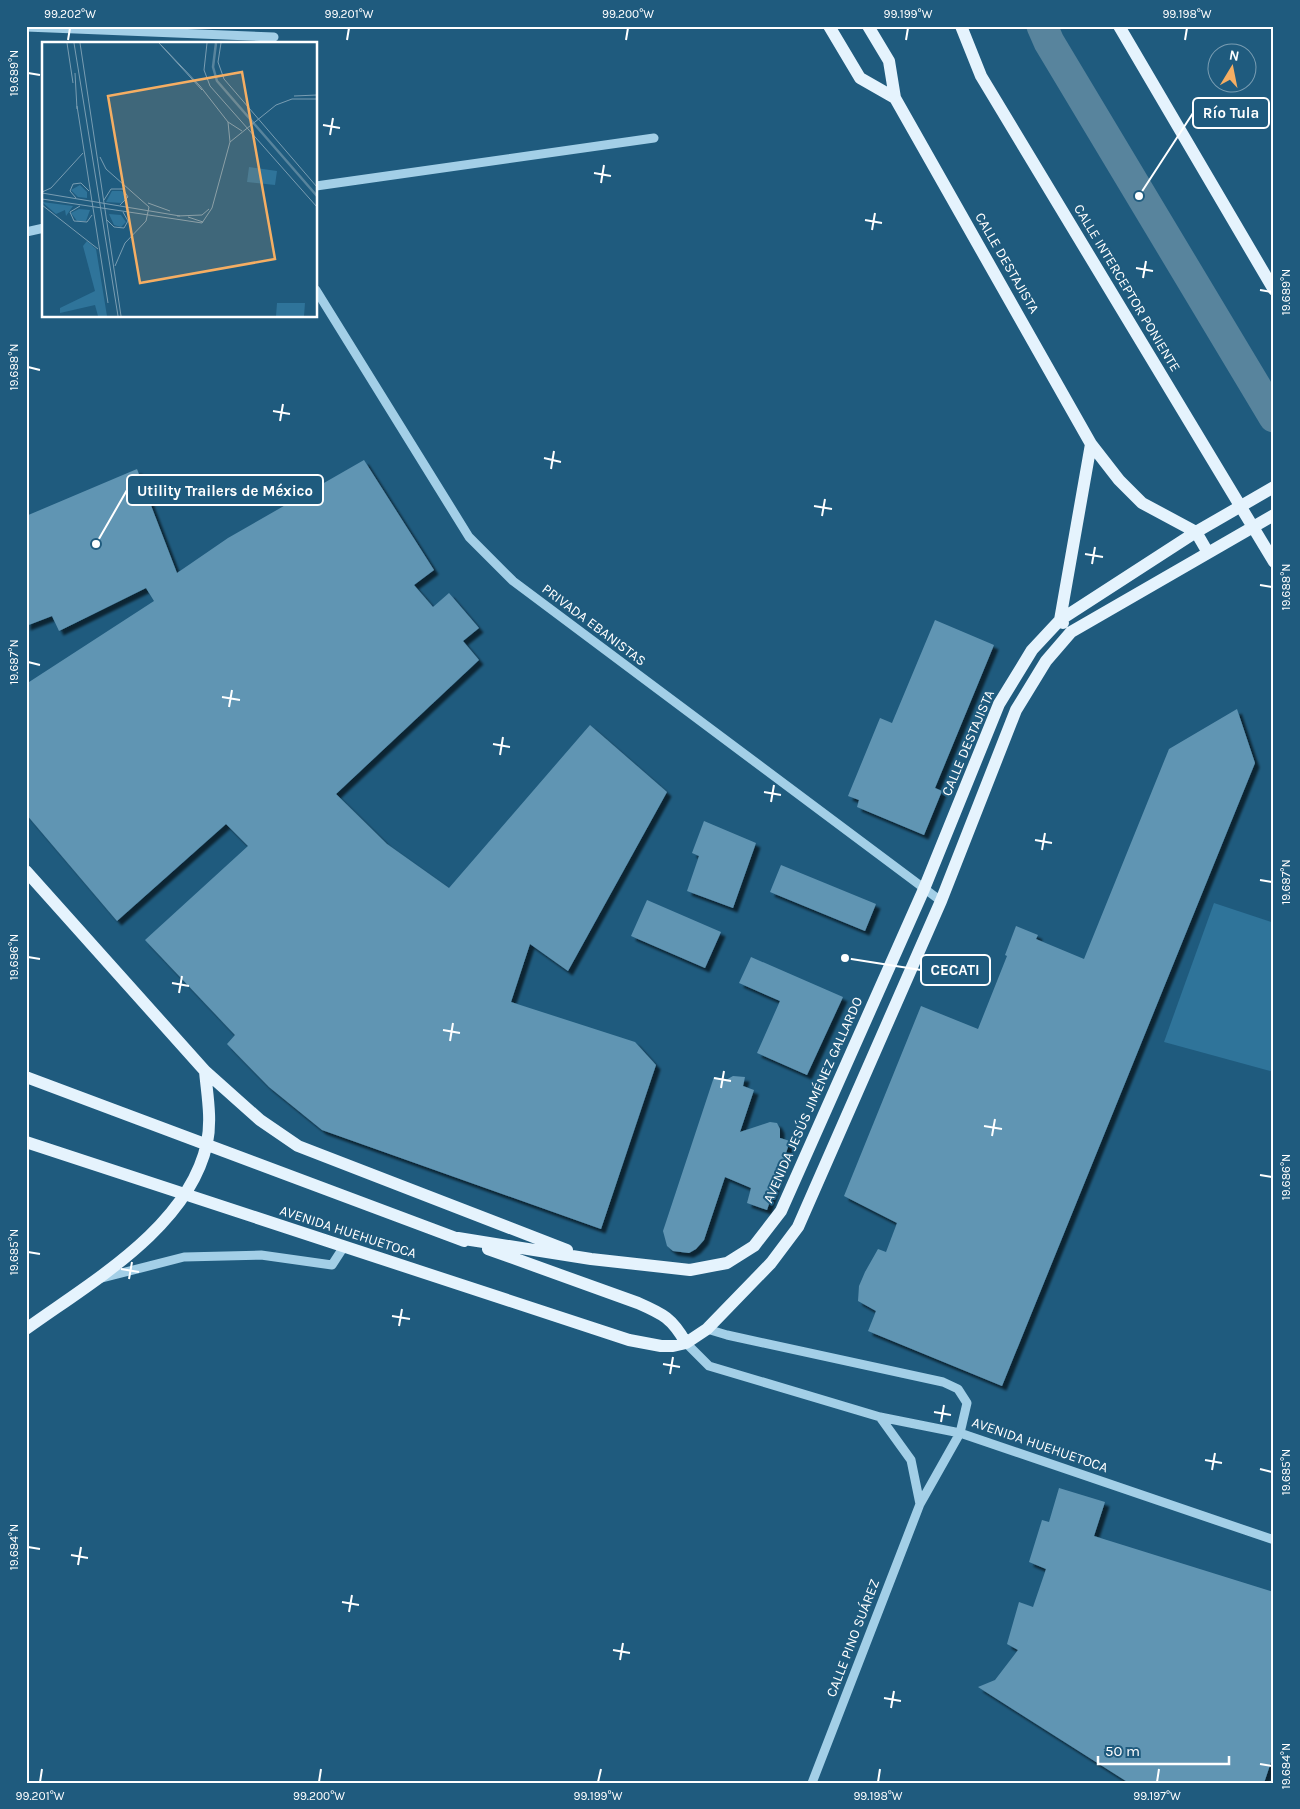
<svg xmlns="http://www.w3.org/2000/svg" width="1300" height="1809" font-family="Karla,sans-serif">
<defs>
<filter id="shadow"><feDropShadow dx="4.5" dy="4.5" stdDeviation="1" flood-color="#0009"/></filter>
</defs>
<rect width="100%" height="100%" fill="#1f5b7e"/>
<path fill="#2f749a" d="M 1214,903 L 1274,923 L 1274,1072 L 1164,1042 Z"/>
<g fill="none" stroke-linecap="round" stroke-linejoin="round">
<path stroke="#58849d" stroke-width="31" d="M 1042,26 L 1049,42 L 1274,417"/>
</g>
<path fill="#6195b3" filter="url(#shadow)" d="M 364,460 L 434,570 L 414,585 L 433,607 L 449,593 L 479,628 L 463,641 L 479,660 L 336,794 L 387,844 L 449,888 L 590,725 L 667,792 L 568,971 L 530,944 L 511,1002 L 635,1042 L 656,1065 L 601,1229 L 322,1130 L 269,1087 L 227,1044 L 235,1035 L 145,940 L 248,846 L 226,824 L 117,921 L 26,814 L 26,684 L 154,601 L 146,588 L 59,631 L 52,616 L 26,626 L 26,516 L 137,469 L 177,573 L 228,538 Z
M 935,620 L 994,645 L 935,788 L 942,791 L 924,835 L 857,807 L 859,800 L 848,796 L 880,718 L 892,723 Z
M 1237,709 L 1255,763 L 1002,1386 L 868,1331 L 876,1311 L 858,1301 L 859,1286 L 865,1272 L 878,1249 L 886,1252 L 897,1223 L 844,1196 L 921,1006 L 978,1029 L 1007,956 L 1005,955 L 1016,926 L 1038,935 L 1036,939 L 1084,959 L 1169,749 Z
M 704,821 L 756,843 L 733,908 L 687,891 L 699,856 L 692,853 Z
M 781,865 L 876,904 L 865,931 L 770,892 Z
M 647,900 L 721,932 L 705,968 L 631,936 Z
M 751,957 L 843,997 L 807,1075 L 757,1053 L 780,1001 L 739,983 Z
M 733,1076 L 745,1077 L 743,1086 L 754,1090 L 740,1132 L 770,1122 L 777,1123 L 780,1129 L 780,1138 L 790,1141 L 767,1210 L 747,1203 L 751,1188 L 725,1177 L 704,1240 L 696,1249 L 689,1253 L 673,1251 L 667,1246 L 663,1231 L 714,1077 L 726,1080 Z
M 1059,1488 L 1105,1502 L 1094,1536 L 1274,1592 L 1274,1753 L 1264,1783 L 1129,1783 L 978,1687 L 995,1680 L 1018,1650 L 1007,1644 L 1019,1602 L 1033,1607 L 1046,1569 L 1029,1562 L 1042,1520 L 1049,1522 Z"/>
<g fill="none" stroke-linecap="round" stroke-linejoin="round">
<path stroke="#a3cfe7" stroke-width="9" d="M 26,27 L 274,37
M 316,186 L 654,138
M 26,232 L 44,228
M 316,290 L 469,537 L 513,581 L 941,901
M 102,1278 L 184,1257 L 261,1255 L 332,1265 L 343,1248
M 707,1329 L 727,1335 L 943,1382 L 958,1389 L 967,1403 L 960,1433 L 920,1504 L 812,1783
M 686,1343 L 709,1366 L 880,1417 L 960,1433 L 1274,1540
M 880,1417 L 911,1460 L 920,1504"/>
<path stroke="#e5f3fd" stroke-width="12" d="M 829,26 L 860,78 L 895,98
M 868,26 L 889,61 L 895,98 L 1091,444 L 1119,480 L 1142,503 L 1196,532 L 1207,551
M 961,26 L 981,76 L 1274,562
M 1119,26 L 1274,290
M 1063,623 L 1060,620 L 1091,444
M 26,871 L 205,1071 C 207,1094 212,1119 207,1143 C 189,1227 91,1282 26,1329
M 205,1071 L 260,1120 L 298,1146 L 567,1250
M 26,1077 L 464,1241
M 26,1142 L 629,1340 L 661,1346 L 673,1346 L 686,1343 L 707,1329 L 771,1263 L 798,1227 L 941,901 L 1016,710 L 1046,661 L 1071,632 L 1274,515
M 458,1238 L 591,1259 L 690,1270 L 727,1263 L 754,1246 L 781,1211 L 924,889 L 999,704 L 1032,650 L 1060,620 L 1196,532 L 1274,487
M 488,1249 L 638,1303 C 663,1314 672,1318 686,1343"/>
</g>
<path fill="none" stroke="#fff" stroke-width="2" d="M 68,40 L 70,28M 347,40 L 349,28M 626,40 L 628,28M 906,40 L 908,28M 1185,40 L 1187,28M 28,73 L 40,75M 323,125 L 340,128M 330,135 L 333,118M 594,173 L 611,176M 601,183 L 604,165M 865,220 L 882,223M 872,230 L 875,213M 1136,268 L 1153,271M 1143,278 L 1146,261M 1260,290 L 1272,292M 28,367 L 40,370M 273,411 L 290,414M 280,421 L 283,404M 544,458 L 561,462M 551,469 L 554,451M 814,506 L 832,509M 822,516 L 825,499M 1085,554 L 1103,557M 1092,564 L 1095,547M 1260,585 L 1272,587M 28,662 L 40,665M 222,697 L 240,700M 229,707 L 232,690M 493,744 L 510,747M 500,755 L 503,737M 764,792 L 781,795M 771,802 L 774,785M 1035,840 L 1052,843M 1042,850 L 1045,833M 1260,880 L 1272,882M 28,957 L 40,959M 172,983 L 189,986M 179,993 L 182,976M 443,1030 L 460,1033M 450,1041 L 453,1023M 714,1078 L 731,1081M 721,1088 L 724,1071M 984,1126 L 1002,1129M 992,1136 L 995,1119M 1260,1175 L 1272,1177M 28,1252 L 40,1254M 121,1269 L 139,1272M 129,1279 L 132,1262M 392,1316 L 410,1319M 399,1326 L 402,1309M 663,1364 L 680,1367M 670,1374 L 673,1357M 934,1412 L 951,1415M 941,1422 L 944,1405M 1205,1460 L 1222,1463M 1260,1469 L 1272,1472M 1212,1470 L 1215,1453M 28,1547 L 40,1549M 71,1555 L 88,1558M 78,1565 L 81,1547M 342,1602 L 359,1605M 349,1612 L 352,1595M 613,1650 L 630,1653M 620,1660 L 623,1643M 884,1698 L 901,1701M 891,1708 L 894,1691M 1260,1764 L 1272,1766M 40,1782 L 42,1769M 319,1782 L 321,1769M 598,1782 L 601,1769M 878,1782 L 880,1769M 1157,1782 L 1159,1769"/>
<g text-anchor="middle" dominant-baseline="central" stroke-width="4" stroke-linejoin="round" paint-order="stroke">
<g font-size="14" fill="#fff" stroke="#1f5b7e">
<text transform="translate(1007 263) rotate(60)">CALLE DESTAJISTA</text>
<text transform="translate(1127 288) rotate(59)">CALLE INTERCEPTOR PONIENTE</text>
<text transform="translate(594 625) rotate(37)">PRIVADA EBANISTAS</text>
<text transform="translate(968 743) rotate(-67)">CALLE DESTAJISTA</text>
<text transform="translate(813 1100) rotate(-66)">AVENIDA JESÚS JIMÉNEZ GALLARDO</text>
<text transform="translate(348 1232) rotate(18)">AVENIDA HUEHUETOCA</text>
<text transform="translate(1040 1445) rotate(19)">AVENIDA HUEHUETOCA</text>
<text transform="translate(853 1638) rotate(-69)">CALLE PINO SUÁREZ</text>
</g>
</g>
<g transform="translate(42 42)">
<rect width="275" height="275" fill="#1f5b7e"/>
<path d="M 207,125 L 235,129 L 233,143 L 205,140 ZM 38,143 L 45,150 L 45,156 L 36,155 L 29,148 ZM 70,149 L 80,149 L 85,155 L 80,161 L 64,160 ZM 0,160 L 31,164 L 24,174 L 23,168 L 14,172 ZM 37,167 L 48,168 L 44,179 L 35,179 L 29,171 ZM 67,172 L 79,173 L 84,180 L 79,185 L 72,183 ZM 45,199 L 54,207 L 65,274 L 56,274 L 53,263 L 18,271 L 18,266 L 53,249 L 41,204 ZM 235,261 L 263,261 L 262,274 L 234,274 Z" fill="#2f749a"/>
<path fill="none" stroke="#58849d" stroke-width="2.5" d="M 174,1 L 171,25 L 175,39 L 275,154"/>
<path fill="none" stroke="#799db2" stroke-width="1" d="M 25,1 L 31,41M 32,1 L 76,274M 38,1 L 79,274M 117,1 L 160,48M 165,1 L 162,28 L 168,44 L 275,165M 179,1 L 176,20 L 182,37 L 275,145M 119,3 L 158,44 L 186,80 L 200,89M 33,31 L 35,67M 252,54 L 275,53M 35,64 L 66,261M 186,80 L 188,100M 58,115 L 64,127 L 107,165 L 104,179 L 83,201 L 73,224M 0,150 L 9,146 L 41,111M 0,151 L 138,174M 34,156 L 28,149 L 31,142 L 39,141 L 47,149M 0,157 L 160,181 L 170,166 L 188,100 L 234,63 L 250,57 L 275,57M 62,158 L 69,147 L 81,147 L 86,155 L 78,163M 106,161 L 128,169M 0,163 L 56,207M 38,164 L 28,170 L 32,179 L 45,180 L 50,173M 135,174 L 160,173 L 167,167M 146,175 L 161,180M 65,178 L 72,185 L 82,186 L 86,179 L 81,170"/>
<path fill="#f5ae63" fill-opacity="0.15" stroke="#f5ae63" stroke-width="2.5" d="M 200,30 L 233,217 L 98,241 L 66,54 Z"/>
<rect width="275" height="275" fill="none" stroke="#fff" stroke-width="2.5"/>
</g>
<path fill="none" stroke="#fff" stroke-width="2" d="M1139 196L1193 113M96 544L127 490M845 958L921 970"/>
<g fill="#fff" stroke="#1f5b7e" stroke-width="2">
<circle cx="1139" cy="196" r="5"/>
<circle cx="96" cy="544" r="5"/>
<circle cx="845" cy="958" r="5"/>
</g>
<g fill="#1f5b7e" stroke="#fff" stroke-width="2">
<rect x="1193" y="98" width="76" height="30" rx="5"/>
<rect x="127" y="475" width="196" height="30" rx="5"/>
<rect x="921" y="955" width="69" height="30" rx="5"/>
</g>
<g font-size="15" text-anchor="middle" font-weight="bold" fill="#fff">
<text x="1231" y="118">Río Tula</text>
<text x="225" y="496">Utility Trailers de México</text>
<text x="955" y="975">CECATI</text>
</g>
<rect width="1300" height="1809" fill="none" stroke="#1f5b7e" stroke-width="55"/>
<g transform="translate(1232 68) rotate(10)"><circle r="24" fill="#1f5b7e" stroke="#799db2"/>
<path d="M0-4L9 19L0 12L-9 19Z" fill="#f5ae63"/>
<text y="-8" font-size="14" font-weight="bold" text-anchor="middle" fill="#ffffff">N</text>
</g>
<path d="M1098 1756v8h131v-8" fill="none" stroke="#ffffff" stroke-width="2.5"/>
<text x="1105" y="1756" font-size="15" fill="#ffffff" stroke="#1f5b7e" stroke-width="4" paint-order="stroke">50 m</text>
<rect x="28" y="28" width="1244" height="1754" fill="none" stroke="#fff" stroke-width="2"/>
<g font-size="12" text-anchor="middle" fill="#fff">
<text x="70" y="18">99.202°W</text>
<text x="349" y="18">99.201°W</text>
<text x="628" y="18">99.200°W</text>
<text x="908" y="18">99.199°W</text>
<text x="1187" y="18">99.198°W</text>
<text transform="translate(14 73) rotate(-90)" y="4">19.689°N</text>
<text transform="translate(1286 292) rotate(-90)" y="4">19.689°N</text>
<text transform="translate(14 367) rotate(-90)" y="4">19.688°N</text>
<text transform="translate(1286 587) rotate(-90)" y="4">19.688°N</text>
<text transform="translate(14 662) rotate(-90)" y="4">19.687°N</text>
<text transform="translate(1286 882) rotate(-90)" y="4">19.687°N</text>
<text transform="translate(14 957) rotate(-90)" y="4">19.686°N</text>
<text transform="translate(1286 1177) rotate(-90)" y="4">19.686°N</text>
<text transform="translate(14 1252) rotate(-90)" y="4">19.685°N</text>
<text transform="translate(1286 1472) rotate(-90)" y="4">19.685°N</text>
<text transform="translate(14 1547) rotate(-90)" y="4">19.684°N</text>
<text transform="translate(1286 1766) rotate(-90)" y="4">19.684°N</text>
<text x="40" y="1800">99.201°W</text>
<text x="319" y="1800">99.200°W</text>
<text x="598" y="1800">99.199°W</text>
<text x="878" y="1800">99.198°W</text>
<text x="1157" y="1800">99.197°W</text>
</g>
</svg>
